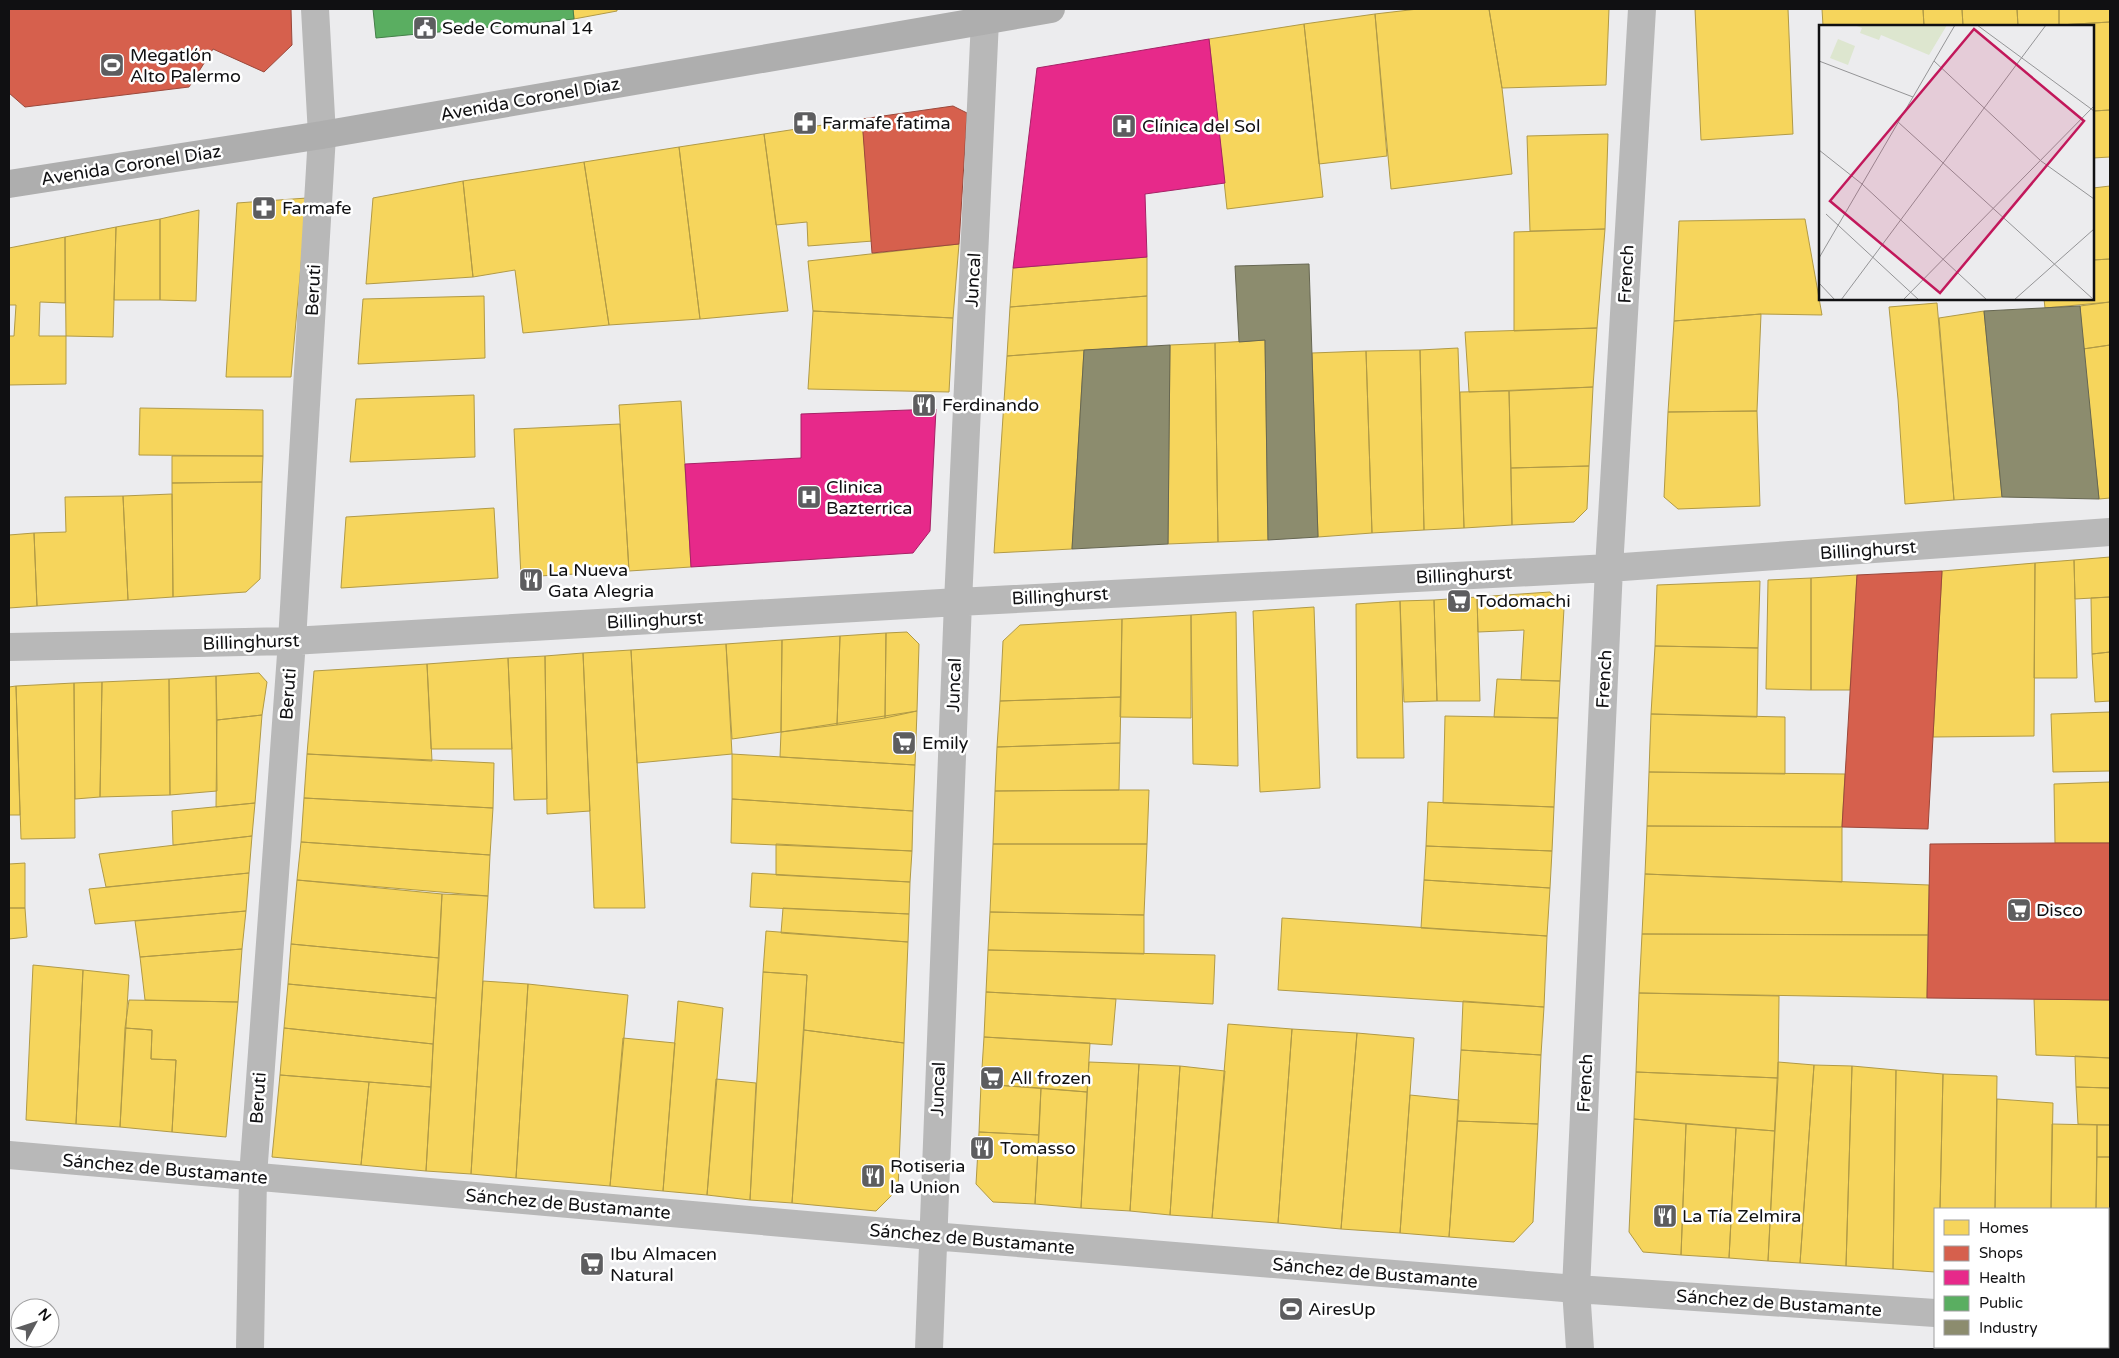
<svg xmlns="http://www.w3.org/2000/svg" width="2119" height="1358" font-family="'Varela Round',sans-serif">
<rect width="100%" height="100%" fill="#ececee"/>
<path fill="#f6d55c" stroke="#b19a46" d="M 573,9 L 617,9 L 617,11 L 574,19 Z
M 1418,9 L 1489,9 L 1502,88 L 1512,174 L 1391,189 L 1375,14 Z
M 1489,9 L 1609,9 L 1606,85 L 1502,88 Z
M 1695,9 L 1788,9 L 1793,134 L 1701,140 Z
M 1822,9 L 1923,9 L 1924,26 L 1823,26 Z
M 1923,9 L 1962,9 L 1963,26 L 1924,26 Z
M 1962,9 L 2017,9 L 2018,26 L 1963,26 Z
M 2017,9 L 2059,9 L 2059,25 L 2018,26 Z
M 2059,9 L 2110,9 L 2110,22 L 2059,25 Z
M 1375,14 L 1387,156 L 1319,164 L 1304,24 Z
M 2110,22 L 2110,110 L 2093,111 L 2093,26 L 2059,25 Z
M 1304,24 L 1323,197 L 1227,209 L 1209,39 Z
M 2110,110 L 2110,157 L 2093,158 L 2093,111 Z
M 862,119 L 873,241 L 808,246 L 807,222 L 776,225 L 764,134 Z
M 764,134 L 788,311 L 700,319 L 679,147 Z
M 1608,134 L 1605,229 L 1530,231 L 1527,136 Z
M 679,147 L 700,319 L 609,325 L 584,162 Z
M 584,162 L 609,325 L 523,333 L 515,270 L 473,277 L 463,181 Z
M 463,181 L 473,277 L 366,284 L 373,198 Z
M 2110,186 L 2110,259 L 2093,260 L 2093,188 Z
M 307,198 L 291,377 L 226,377 L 237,203 Z
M 199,210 L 196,301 L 160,300 L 160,219 Z
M 160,219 L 160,300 L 114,300 L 116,227 Z
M 1805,219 L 1822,315 L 1761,314 L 1674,321 L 1679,221 Z
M 116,227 L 113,337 L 66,336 L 65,237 Z
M 1605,229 L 1597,328 L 1514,331 L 1514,232 Z
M 65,237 L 65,303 L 40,302 L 39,336 L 66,336 L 66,384 L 9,385 L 9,336 L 14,336 L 16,305 L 9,305 L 9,248 Z
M 959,244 L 953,318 L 813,311 L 808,261 Z
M 1147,257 L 1147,296 L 1010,307 L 1013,268 Z
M 2110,259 L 2110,302 L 2045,308 L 2044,299 L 2093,299 L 2093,260 Z
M 484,296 L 485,358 L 358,364 L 363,299 Z
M 1147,296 L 1147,346 L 1007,356 L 1010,307 Z
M 2110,302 L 2110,345 L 2083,349 L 2080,306 Z
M 1937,303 L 1954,500 L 1905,504 L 1898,399 L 1889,307 Z
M 813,311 L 953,318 L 949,392 L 808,389 Z
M 1984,311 L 2002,497 L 1954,500 L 1939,318 Z
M 1761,314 L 1757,411 L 1668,412 L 1674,321 Z
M 1597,328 L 1593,387 L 1469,392 L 1465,332 Z
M 1265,340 L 1268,540 L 1218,542 L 1215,343 Z
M 1215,343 L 1218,542 L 1168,544 L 1170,345 Z
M 2110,345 L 2110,498 L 2099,499 L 2083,349 Z
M 1458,348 L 1464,528 L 1424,530 L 1420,350 Z
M 1084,350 L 1072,549 L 994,553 L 1007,356 Z
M 1420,350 L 1424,530 L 1372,533 L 1366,351 Z
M 1366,351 L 1372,533 L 1318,537 L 1312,353 Z
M 1593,387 L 1589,466 L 1511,468 L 1509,391 Z
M 1509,391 L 1512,525 L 1464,528 L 1460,392 Z
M 474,395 L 475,457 L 350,462 L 356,399 Z
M 681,401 L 691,567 L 629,571 L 619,405 Z
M 140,408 L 263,410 L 263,456 L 139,455 Z
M 1757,411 L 1760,506 L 1678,509 L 1664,497 L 1668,412 Z
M 620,424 L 629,571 L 521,577 L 514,429 Z
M 172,456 L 263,456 L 262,482 L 172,483 Z
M 1589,466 L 1587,509 L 1574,522 L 1512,525 L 1511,468 Z
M 262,482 L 260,579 L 246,592 L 173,597 L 172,483 Z
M 172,494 L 173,597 L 128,600 L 123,496 Z
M 123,496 L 128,600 L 37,606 L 34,533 L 66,532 L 65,497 Z
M 494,508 L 498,578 L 341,588 L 346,517 Z
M 34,533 L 37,606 L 9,608 L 9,535 Z
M 2110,557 L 2110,597 L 2075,599 L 2074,560 Z
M 2074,560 L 2077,678 L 2034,678 L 2035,563 Z
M 2035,563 L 2034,736 L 1933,737 L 1942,571 Z
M 1857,575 L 1850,690 L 1811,690 L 1811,578 Z
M 1811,578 L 1811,690 L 1766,689 L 1768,580 Z
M 1760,581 L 1758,648 L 1655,646 L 1657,585 Z
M 1550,592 L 1564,608 L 1560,681 L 1521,680 L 1524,630 L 1478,632 L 1477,597 Z
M 1477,597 L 1480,701 L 1437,701 L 1434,600 Z
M 2110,597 L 2110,652 L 2092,654 L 2091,598 Z
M 1434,600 L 1437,701 L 1404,702 L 1400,601 Z
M 1400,601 L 1404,758 L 1357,758 L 1356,604 Z
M 1314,607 L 1320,788 L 1260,792 L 1253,611 Z
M 1236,612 L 1238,766 L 1193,764 L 1191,615 Z
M 1191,615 L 1191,718 L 1120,717 L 1122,619 Z
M 1122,619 L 1121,697 L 1000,701 L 1003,641 L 1020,625 Z
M 907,632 L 919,644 L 917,711 L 885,718 L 886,633 Z
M 886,633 L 885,718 L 837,725 L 840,636 Z
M 840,636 L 837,725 L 781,732 L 782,640 Z
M 782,640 L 781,732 L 732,739 L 726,644 Z
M 726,644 L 732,754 L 637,763 L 631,650 Z
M 1655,646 L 1758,648 L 1757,717 L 1651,714 Z
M 631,650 L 645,908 L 594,908 L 583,653 Z
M 2110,652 L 2110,701 L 2095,702 L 2092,654 Z
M 583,653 L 590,811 L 547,814 L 545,656 Z
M 545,656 L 547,799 L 514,800 L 508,658 Z
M 508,658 L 512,749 L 431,749 L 427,664 Z
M 427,664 L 432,761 L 307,754 L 314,671 Z
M 259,673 L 267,682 L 262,715 L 217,720 L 216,676 Z
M 216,676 L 217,791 L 170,795 L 169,679 Z
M 169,679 L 170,795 L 100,797 L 102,682 Z
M 1497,679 L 1560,681 L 1558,718 L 1494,717 Z
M 102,682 L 100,797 L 75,799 L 74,683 Z
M 74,683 L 75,838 L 21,839 L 16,686 Z
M 16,686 L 20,815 L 9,815 L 9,687 Z
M 1121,697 L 1120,743 L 997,747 L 1000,701 Z
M 917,711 L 915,765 L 780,757 L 781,732 Z
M 2110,712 L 2110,771 L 2053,772 L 2051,714 Z
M 1651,714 L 1785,717 L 1785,774 L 1649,772 Z
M 262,715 L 255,803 L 216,807 L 217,720 Z
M 1445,716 L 1558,718 L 1554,807 L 1443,803 Z
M 1120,743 L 1119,790 L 995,791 L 997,747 Z
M 307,754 L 494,763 L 493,808 L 304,798 Z
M 732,754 L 915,765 L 913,811 L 732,799 Z
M 1649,772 L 1845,774 L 1842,827 L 1647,826 Z
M 2110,782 L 2110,843 L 2055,843 L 2054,784 Z
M 1119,790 L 1149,790 L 1147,844 L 993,844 L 995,791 Z
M 304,798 L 493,808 L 490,855 L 301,842 Z
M 732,799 L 913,811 L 912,851 L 731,843 Z
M 1428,802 L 1554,807 L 1552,851 L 1426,846 Z
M 255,803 L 252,836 L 173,845 L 172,811 Z
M 1647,826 L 1842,827 L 1842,882 L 1645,874 Z
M 252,836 L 249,873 L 106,887 L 99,854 Z
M 301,842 L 490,855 L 488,896 L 297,880 Z
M 776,844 L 912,851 L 910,882 L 776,875 Z
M 993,844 L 1147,844 L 1144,915 L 990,912 Z
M 1426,846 L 1552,851 L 1550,888 L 1424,880 Z
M 25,863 L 25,908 L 9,908 L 9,864 Z
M 249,873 L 246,911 L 95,924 L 89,889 Z
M 752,873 L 910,882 L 909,914 L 750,907 Z
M 1645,874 L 1929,885 L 1928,935 L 1642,934 Z
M 297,880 L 442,894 L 439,958 L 291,944 Z
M 1424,880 L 1550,888 L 1547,936 L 1421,928 Z
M 442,894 L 488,896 L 471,1174 L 426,1171 Z
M 9,908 L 25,908 L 27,937 L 9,939 Z
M 783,908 L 909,914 L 908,942 L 781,933 Z
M 246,911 L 242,949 L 140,957 L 135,921 Z
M 990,912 L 1144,915 L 1144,954 L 988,950 Z
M 1282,918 L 1547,936 L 1544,1007 L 1278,990 Z
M 766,931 L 908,942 L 904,1043 L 804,1030 L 807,975 L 763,972 Z
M 1642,934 L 1928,935 L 1927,998 L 1639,993 Z
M 291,944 L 439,958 L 436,998 L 288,984 Z
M 242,949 L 238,1002 L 145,1000 L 140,957 Z
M 988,950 L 1215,955 L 1213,1004 L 986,992 Z
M 33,965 L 83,970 L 76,1124 L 26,1120 Z
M 83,970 L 129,975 L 120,1127 L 76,1124 Z
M 763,972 L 807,975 L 792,1203 L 750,1200 Z
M 483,981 L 528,984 L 516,1178 L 471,1174 Z
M 288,984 L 436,998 L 433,1044 L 284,1028 Z
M 528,984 L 628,995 L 610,1186 L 516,1178 Z
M 986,992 L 1116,999 L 1112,1045 L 984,1037 Z
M 1639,993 L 1779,996 L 1778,1078 L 1636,1072 Z
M 2034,999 L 2110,1000 L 2110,1058 L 2036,1055 Z
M 129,1000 L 238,1002 L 226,1137 L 172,1132 L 176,1060 L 151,1059 L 152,1030 L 125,1028 Z
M 678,1001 L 723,1008 L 707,1195 L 663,1191 Z
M 1463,1001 L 1544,1007 L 1541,1055 L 1461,1050 Z
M 1228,1024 L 1292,1029 L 1278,1223 L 1212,1218 Z
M 125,1028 L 152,1030 L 151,1059 L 176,1060 L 172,1132 L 120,1127 Z
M 284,1028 L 433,1044 L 431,1087 L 280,1075 Z
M 1292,1029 L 1357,1033 L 1341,1229 L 1278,1223 Z
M 804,1030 L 904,1043 L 898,1189 L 876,1211 L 792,1203 Z
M 1357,1033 L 1414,1038 L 1400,1233 L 1341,1229 Z
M 984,1037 L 1090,1043 L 1087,1092 L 981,1084 Z
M 623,1038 L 675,1043 L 663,1191 L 610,1186 Z
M 1461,1050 L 1541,1055 L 1538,1124 L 1457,1121 Z
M 2075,1056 L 2110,1058 L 2110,1088 L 2076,1087 Z
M 1089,1062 L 1139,1064 L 1130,1211 L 1081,1208 Z
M 1778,1062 L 1814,1065 L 1800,1263 L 1768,1261 Z
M 1139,1064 L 1180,1066 L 1170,1215 L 1130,1211 Z
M 1814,1065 L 1852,1066 L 1846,1266 L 1800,1263 Z
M 1180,1066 L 1225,1071 L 1212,1218 L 1170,1215 Z
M 1852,1066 L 1896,1070 L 1893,1269 L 1846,1266 Z
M 1896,1070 L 1943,1074 L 1940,1209 L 1935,1209 L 1935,1272 L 1893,1269 Z
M 1636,1072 L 1778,1078 L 1775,1131 L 1634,1119 Z
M 1943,1074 L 1997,1076 L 1995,1209 L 1940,1209 Z
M 280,1075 L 369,1082 L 361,1165 L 272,1157 Z
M 716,1079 L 756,1083 L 750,1200 L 707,1195 Z
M 369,1082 L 431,1087 L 426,1171 L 361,1165 Z
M 981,1084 L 1041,1088 L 1039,1135 L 979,1132 Z
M 2076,1087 L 2110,1088 L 2110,1125 L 2078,1124 Z
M 1041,1088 L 1087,1092 L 1081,1208 L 1035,1204 Z
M 1410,1095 L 1459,1100 L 1449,1237 L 1400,1233 Z
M 1997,1099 L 2053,1103 L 2051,1209 L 1995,1209 Z
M 1634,1119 L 1686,1124 L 1681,1255 L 1643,1252 L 1629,1232 Z
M 1457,1121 L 1538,1124 L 1533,1222 L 1514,1242 L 1449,1237 Z
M 1686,1124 L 1736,1128 L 1729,1258 L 1681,1255 Z
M 2052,1124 L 2097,1125 L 2096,1209 L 2051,1209 Z
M 2097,1125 L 2110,1125 L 2110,1157 L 2097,1157 Z
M 1736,1128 L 1775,1131 L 1768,1261 L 1729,1258 Z
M 979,1132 L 1039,1135 L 1035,1204 L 993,1202 L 976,1184 Z
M 2097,1157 L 2110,1157 L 2110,1283 L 2108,1283 L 2108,1209 L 2096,1209 Z"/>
<path fill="#d6604d" stroke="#9b483b" d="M 9,9 L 291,9 L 292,45 L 264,72 L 213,49 L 189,87 L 25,107 L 9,93 Z
M 953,106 L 967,113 L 959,244 L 872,253 L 862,119 Z
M 1942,571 L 1928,829 L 1842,827 L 1857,575 Z
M 2055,843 L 2110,843 L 2110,1000 L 1927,998 L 1930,844 Z"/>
<path fill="#e7298a" stroke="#a62266" d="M 1209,39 L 1225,183 L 1145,194 L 1147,257 L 1013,268 L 1037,68 Z
M 936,409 L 930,531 L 913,553 L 691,567 L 685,464 L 801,458 L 801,414 Z"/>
<path fill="#5aae61" stroke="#447f49" d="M 373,9 L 573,9 L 574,19 L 376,38 Z"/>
<path fill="#8c8c6e" stroke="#676752" d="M 1309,264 L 1318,537 L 1268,540 L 1265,340 L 1239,342 L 1235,266 Z
M 2080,306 L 2099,499 L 2002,497 L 1984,311 Z
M 1170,345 L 1168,544 L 1072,549 L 1084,350 Z"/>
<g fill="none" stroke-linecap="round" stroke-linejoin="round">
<path stroke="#b8b8b8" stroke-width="28" d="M 9,647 L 292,641 L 958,602 L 1609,568 L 2110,532
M 9,1155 L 932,1236 L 1576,1289 L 1935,1313
M 2108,1325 L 2110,1325
M 250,1349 L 253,1176 L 292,641 L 322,135 L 315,9
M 929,1349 L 958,602 L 985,20
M 1580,1349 L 1576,1289 L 1609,568 L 1642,9"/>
<path stroke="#aeaeae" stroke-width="28" d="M 9,184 L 322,135 L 1051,9"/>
</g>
<defs>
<symbol id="civic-square" viewBox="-11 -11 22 22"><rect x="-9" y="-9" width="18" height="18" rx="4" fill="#5d5d5f" stroke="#fff"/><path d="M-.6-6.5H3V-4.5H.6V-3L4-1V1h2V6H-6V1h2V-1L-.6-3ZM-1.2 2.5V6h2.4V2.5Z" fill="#fff"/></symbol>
<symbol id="stadium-square" viewBox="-11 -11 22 22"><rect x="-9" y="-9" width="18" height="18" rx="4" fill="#5d5d5f" stroke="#fff"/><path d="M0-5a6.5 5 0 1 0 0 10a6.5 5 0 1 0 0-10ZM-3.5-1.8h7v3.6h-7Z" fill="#fff"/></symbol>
<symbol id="pharmacy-square" viewBox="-11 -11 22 22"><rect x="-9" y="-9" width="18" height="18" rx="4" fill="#5d5d5f" stroke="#fff"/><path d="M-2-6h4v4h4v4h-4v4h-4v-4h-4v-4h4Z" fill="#fff"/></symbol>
<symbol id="hospital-square" viewBox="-11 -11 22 22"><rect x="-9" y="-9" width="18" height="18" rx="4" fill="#5d5d5f" stroke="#fff"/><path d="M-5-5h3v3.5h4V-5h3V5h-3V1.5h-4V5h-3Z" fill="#fff"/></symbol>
<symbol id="restaurant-square" viewBox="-11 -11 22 22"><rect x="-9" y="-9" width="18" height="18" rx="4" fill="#5d5d5f" stroke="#fff"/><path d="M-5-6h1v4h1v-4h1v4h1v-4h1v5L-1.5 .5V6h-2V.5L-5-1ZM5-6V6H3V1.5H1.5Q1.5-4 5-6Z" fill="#fff"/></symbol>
<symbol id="supermarket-square" viewBox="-11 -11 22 22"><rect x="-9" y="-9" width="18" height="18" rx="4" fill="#5d5d5f" stroke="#fff"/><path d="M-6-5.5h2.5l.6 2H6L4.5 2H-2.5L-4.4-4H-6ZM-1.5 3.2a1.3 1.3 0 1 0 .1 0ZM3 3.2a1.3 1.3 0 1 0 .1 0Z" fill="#fff"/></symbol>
</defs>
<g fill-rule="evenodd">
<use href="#civic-square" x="411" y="14" width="28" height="28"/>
<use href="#stadium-square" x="98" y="51" width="28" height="28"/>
<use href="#pharmacy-square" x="791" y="109" width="28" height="28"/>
<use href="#hospital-square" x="1110" y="112" width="28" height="28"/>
<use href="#pharmacy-square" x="250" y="194" width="28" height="28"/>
<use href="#restaurant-square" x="910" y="391" width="28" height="28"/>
<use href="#hospital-square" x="795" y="483" width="28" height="28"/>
<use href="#restaurant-square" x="517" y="566" width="28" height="28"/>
<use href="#supermarket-square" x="1445" y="587" width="28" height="28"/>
<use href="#supermarket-square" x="890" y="729" width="28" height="28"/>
<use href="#supermarket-square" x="2005" y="896" width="28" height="28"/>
<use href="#supermarket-square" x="978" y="1064" width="28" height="28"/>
<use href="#restaurant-square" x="968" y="1134" width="28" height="28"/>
<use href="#restaurant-square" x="859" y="1162" width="28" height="28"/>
<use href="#restaurant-square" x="1651" y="1202" width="28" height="28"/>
<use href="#supermarket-square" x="578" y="1250" width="28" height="28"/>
<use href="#stadium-square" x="1277" y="1295" width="28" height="28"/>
</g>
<g text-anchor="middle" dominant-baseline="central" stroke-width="5" stroke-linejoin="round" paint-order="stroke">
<g font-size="18" fill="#101012" stroke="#fff" text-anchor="start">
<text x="442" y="28">Sede Comunal 14</text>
<text x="130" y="55">Megatlón<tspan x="130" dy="21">Alto Palermo</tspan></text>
<text x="822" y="123">Farmafe fatima</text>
<text x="1142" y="126">Clínica del Sol</text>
<text x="282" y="208">Farmafe</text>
<text x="942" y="405">Ferdinando</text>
<text x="826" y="487">Clinica<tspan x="826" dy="21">Bazterrica</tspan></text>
<text x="548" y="570">La Nueva<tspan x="548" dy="21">Gata Alegria</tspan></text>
<text x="1476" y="601">Todomachi</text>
<text x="922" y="743">Emily</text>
<text x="2036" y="910">Disco</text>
<text x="1010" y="1078">All frozen</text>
<text x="1000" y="1148">Tomasso</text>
<text x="890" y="1166">Rotiseria<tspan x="890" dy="21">la Union</tspan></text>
<text x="1682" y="1216">La Tía Zelmira</text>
<text x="610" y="1254">Ibu Almacen<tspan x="610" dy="21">Natural</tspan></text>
<text x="1308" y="1309">AiresUp</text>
</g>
<g font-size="18" fill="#101012" stroke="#fff">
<text transform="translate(530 99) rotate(-10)">Avenida Coronel Díaz</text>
<text transform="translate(131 165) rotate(-9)">Avenida Coronel Díaz</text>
<text transform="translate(1626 274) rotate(-87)">French</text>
<text transform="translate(973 280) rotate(-87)">Juncal</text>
<text transform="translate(313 290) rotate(-87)">Beruti</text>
<text transform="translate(1868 550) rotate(-4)">Billinghurst</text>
<text transform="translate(1464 575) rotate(-3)">Billinghurst</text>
<text transform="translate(1060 596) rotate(-3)">Billinghurst</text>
<text transform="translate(655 620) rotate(-3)">Billinghurst</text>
<text transform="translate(251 642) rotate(-2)">Billinghurst</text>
<text transform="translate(1604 679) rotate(-87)">French</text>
<text transform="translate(954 685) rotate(-88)">Juncal</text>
<text transform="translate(288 694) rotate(-86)">Beruti</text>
<text transform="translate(1585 1083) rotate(-87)">French</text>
<text transform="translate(938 1089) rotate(-88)">Juncal</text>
<text transform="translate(258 1098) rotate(-86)">Beruti</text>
<text transform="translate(165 1169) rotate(5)">Sánchez de Bustamante</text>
<text transform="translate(568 1204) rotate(5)">Sánchez de Bustamante</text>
<text transform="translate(972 1239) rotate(5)">Sánchez de Bustamante</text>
<text transform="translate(1375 1273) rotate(5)">Sánchez de Bustamante</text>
<text transform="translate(1779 1303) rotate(4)">Sánchez de Bustamante</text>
</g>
</g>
<g transform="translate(1819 25)">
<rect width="275" height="275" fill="#ececee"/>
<path d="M 35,0 L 128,0 L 110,30 L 62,10 L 60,15 L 41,8 L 43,3 Z" fill="#dde6cf"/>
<path d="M 19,14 L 36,21 L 29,40 L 11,33 Z" fill="#dde6cf"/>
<path fill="none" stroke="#949496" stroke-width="1" d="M 158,0 L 275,86M 0,36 L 94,72M 115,36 L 222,136 L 275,174M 79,97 L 275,275M 0,125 L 43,159 L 168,275M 7,189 L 100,275M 0,233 L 136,0M 0,258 L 16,275M 22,275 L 227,0M 84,275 L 275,81M 195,275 L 275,204"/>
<path fill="#c2185b" fill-opacity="0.15" stroke="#c2185b" stroke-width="2.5" d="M 155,4 L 265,96 L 121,268 L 11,176 Z"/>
<rect width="275" height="275" fill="none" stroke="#101012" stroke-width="2.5"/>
</g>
<rect width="2119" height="1358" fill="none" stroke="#101012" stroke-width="20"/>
<rect x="1934" y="1208" width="175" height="140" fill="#ffffff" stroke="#9f9fa0"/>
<rect x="1944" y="1220" width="25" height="15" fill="#f6d55c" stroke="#9f9fa0"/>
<text x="1979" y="1233" font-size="15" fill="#101012">Homes</text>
<rect x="1944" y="1246" width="25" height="15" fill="#d6604d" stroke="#9f9fa0"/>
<text x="1979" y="1258" font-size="15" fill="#101012">Shops</text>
<rect x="1944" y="1270" width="25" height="15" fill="#e7298a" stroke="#9f9fa0"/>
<text x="1979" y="1283" font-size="15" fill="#101012">Health</text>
<rect x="1944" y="1296" width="25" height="15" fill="#5aae61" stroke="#9f9fa0"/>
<text x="1979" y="1308" font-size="15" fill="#101012">Public</text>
<rect x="1944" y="1320" width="25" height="15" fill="#8c8c6e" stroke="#9f9fa0"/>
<text x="1979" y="1333" font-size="15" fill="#101012">Industry</text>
<g transform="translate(35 1323) rotate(50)"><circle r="24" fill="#ffffff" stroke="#9f9fa0"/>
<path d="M0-4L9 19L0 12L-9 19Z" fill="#5d5d5f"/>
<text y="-8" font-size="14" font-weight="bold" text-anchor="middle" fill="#101012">N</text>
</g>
</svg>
